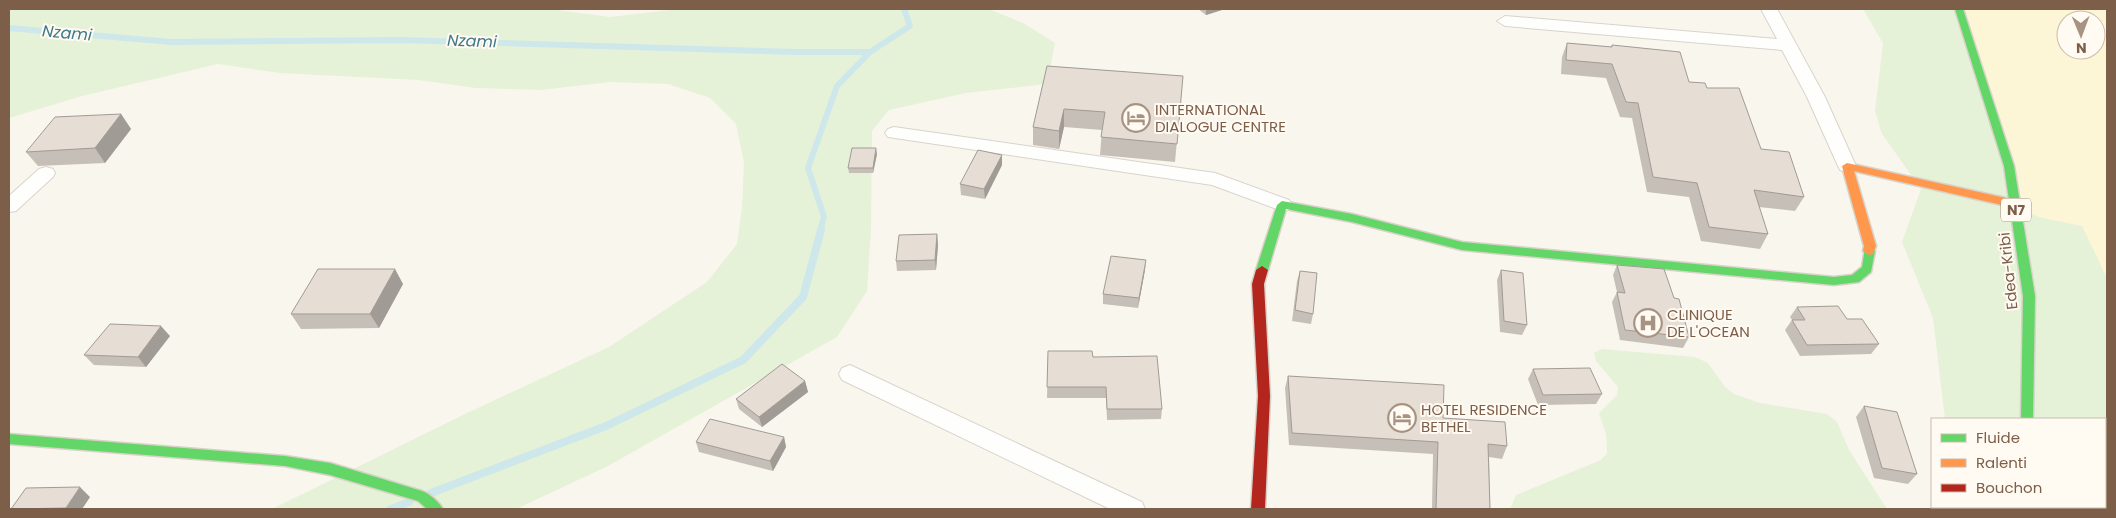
<svg xmlns="http://www.w3.org/2000/svg" width="2116" height="518" font-family="Poppins,sans-serif">
<rect width="100%" height="100%" fill="#f9f6ee"/>
<path fill="#e5f2d7" d="M 9,9 L 550,9 L 610,17 L 678,9 L 989,9 L 1023,23 L 1055,43 L 1047,84 L 966,93 L 889,110 L 872,131 L 871,229 L 867,291 L 837,337 L 608,466 L 516,509 L 272,509 L 465,414 L 609,347 L 707,282 L 737,244 L 742,208 L 744,163 L 736,124 L 710,98 L 668,84 L 610,82 L 541,90 L 476,88 L 418,80 L 279,73 L 218,64 L 82,96 L 9,118 Z
M 1863,9 L 1964,9 L 1969,28 L 2039,217 L 2083,226 L 2107,278 L 2107,509 L 1949,509 L 1949,507 L 2105,507 L 2105,419 L 1945,419 L 1933,318 L 1902,242 L 1921,189 L 1882,134 L 1875,111 L 1883,43 Z
M 1602,349 L 1695,357 L 1708,363 L 1725,387 L 1734,394 L 1760,403 L 1827,414 L 1837,422 L 1849,450 L 1887,509 L 1510,509 L 1516,495 L 1601,460 L 1607,453 L 1606,434 L 1599,413 L 1617,395 L 1618,387 L 1596,361 L 1594,353 Z"/>
<path fill="#fcf5d6" fill-rule="evenodd" d="M 1964,9 L 2107,9 L 2107,278 L 2082,226 L 2039,217 L 2016,208 ZM 2066,20 L 2096,20 L 2096,50 L 2066,50 Z"/>
<g fill="none" stroke-linecap="round" stroke-linejoin="round">
<path stroke="#cee7eb" stroke-width="6" d="M 9,28 L 172,42 L 400,40 L 795,52 L 870,52 L 910,26 L 904,9
M 820,231 L 824,217 L 808,168 L 837,86 L 870,52"/>
<path stroke="#cee7eb" stroke-width="8" d="M 431,493 L 606,426 L 743,360 L 803,297 L 821,230
M 391,509 L 409,502"/>
<defs>
<path id="street" d="M 1761,9 L 1777,9 L 1825,97 L 1856,166 L 1854,170 L 1847,172 L 1840,170 L 1838,166 L 1807,97 L 1782,50 L 1505,26 L 1497,21 L 1505,16 L 1777,39 Z
M 894,127 L 1215,173 L 1289,200 L 1292,205 L 1289,210 L 1282,211 L 1212,185 L 888,137 L 885,133 L 888,129 Z
M 46,167 L 53,169 L 55,173 L 53,177 L 16,211 L 9,212 L 9,196 L 39,169 Z
M 850,365 L 1142,502 L 1145,509 L 1110,509 L 842,380 L 839,374 L 842,368 Z"/>
<path id="fast" d="M 1955,9 L 1963,9 L 2014,166 L 2035,296 L 2033,419 L 2021,419 L 2023,296 L 2004,166 Z
M 1282,201 L 1352,214 L 1462,242 L 1834,277 L 1852,275 L 1862,267 L 1865,248 L 1869,247 L 1875,251 L 1871,272 L 1859,282 L 1834,285 L 1462,250 L 1352,222 L 1286,209 L 1268,270 L 1266,273 L 1258,273 L 1256,270 L 1277,205 Z
M 9,434 L 285,456 L 330,463 L 422,491 C 430,494 439,502 443,509 L 427,509 L 418,501 L 330,475 L 285,466 L 9,444 Z
M 2018,507 L 2032,507 L 2032,509 L 2018,509 Z"/>
<path id="slow" d="M 1847,163 L 2015,200 L 2020,204 L 2015,208 L 1854,171 L 1876,246 L 1873,254 L 1869,255 L 1863,251 L 1864,246 L 1842,166 Z"/>
<path id="jam" d="M 1262,266 L 1268,270 L 1264,284 L 1270,396 L 1265,509 L 1251,509 L 1258,396 L 1252,284 L 1256,270 Z"/>
</defs>
<use href="#street" stroke="#dad3cc" stroke-width="2"/>
<use href="#fast" stroke="#d9d2c9" stroke-width="3"/>
<use href="#slow" stroke="#d9d2c9" stroke-width="3"/>
<use href="#jam" stroke="#d9d2c9" stroke-width="3"/>
<use href="#street" fill="#fefefc" fill-rule="evenodd"/>
<use href="#fast" fill="#63d668" fill-rule="evenodd"/>
<use href="#slow" fill="#ff974d" fill-rule="evenodd"/>
<use href="#jam" fill="#b3261e" fill-rule="evenodd"/>
</g>
<path fill="#c6bfb7" d="M 1198,9 L 1225,9 L 1206,15 Z
M 1567,43 L 1611,47 L 1612,45 L 1689,82 L 1707,88 L 1804,197 L 1795,211 L 1759,207 L 1768,234 L 1760,249 L 1701,241 L 1689,197 L 1647,192 L 1632,118 L 1620,117 L 1606,78 L 1561,74 L 1562,57 Z
M 1047,66 L 1183,76 L 1175,162 L 1100,155 L 1102,130 L 1064,127 L 1059,149 L 1033,145 L 1033,127 Z
M 121,114 L 131,129 L 105,163 L 38,166 L 26,152 Z
M 877,154 L 873,173 L 849,173 L 848,168 Z
M 1002,155 L 1002,165 L 985,199 L 961,195 L 960,184 Z
M 937,234 L 938,245 L 936,270 L 897,271 L 896,261 Z
M 1617,265 L 1674,298 L 1689,337 L 1683,348 L 1620,340 L 1612,302 L 1617,292 L 1613,275 Z
M 1145,270 L 1138,308 L 1103,304 L 1103,294 Z
M 1501,270 L 1527,325 L 1522,335 L 1500,332 L 1497,280 Z
M 1300,271 L 1313,314 L 1311,324 L 1292,321 L 1297,281 Z
M 403,284 L 379,328 L 301,329 L 291,314 Z
M 1797,307 L 1847,319 L 1879,344 L 1871,354 L 1800,356 L 1785,330 L 1792,320 L 1790,317 Z
M 170,336 L 146,367 L 94,365 L 84,355 Z
M 1048,351 L 1093,357 L 1162,409 L 1161,419 L 1107,420 L 1106,398 L 1047,398 Z
M 1533,369 L 1602,394 L 1596,404 L 1538,405 L 1528,379 Z
M 1288,376 L 1443,418 L 1507,446 L 1502,459 L 1489,457 L 1490,509 L 1432,509 L 1433,454 L 1289,445 L 1285,388 Z
M 805,381 L 808,392 L 762,427 L 739,409 L 736,399 Z
M 1864,406 L 1917,474 L 1908,484 L 1874,478 L 1856,417 Z
M 784,437 L 786,447 L 773,471 L 699,452 L 696,442 Z
M 90,497 L 82,509 L 11,509 Z"/>
<path fill="#a19b95" d="M 1206,9 L 1225,9 L 1206,15 Z
M 1064,109 L 1064,127 L 1059,149 L 1059,131 Z
M 121,114 L 131,129 L 105,163 L 95,148 Z
M 876,148 L 877,154 L 873,173 L 873,168 Z
M 1002,155 L 1002,165 L 985,199 L 984,189 Z
M 937,234 L 938,245 L 936,270 L 935,260 Z
M 1146,260 L 1145,270 L 1138,308 L 1139,298 Z
M 395,269 L 403,284 L 379,328 L 370,314 Z
M 161,326 L 170,336 L 146,367 L 138,357 Z
M 805,381 L 808,392 L 762,427 L 759,417 Z
M 784,437 L 786,447 L 773,471 L 770,461 Z
M 80,487 L 90,497 L 82,509 L 67,509 L 66,508 Z"/>
<path fill="#e6ded5" stroke="#a19b95" d="M 1567,43 L 1612,47 L 1612,45 L 1680,52 L 1689,82 L 1705,83 L 1707,88 L 1739,88 L 1761,149 L 1789,152 L 1804,197 L 1754,190 L 1768,234 L 1709,227 L 1697,183 L 1653,177 L 1638,103 L 1626,102 L 1612,64 L 1566,60 Z
M 1047,66 L 1183,76 L 1177,144 L 1101,137 L 1105,112 L 1064,109 L 1059,131 L 1033,127 Z
M 121,114 L 95,148 L 26,152 L 55,117 Z
M 852,148 L 876,148 L 873,168 L 848,168 Z
M 978,150 L 1002,155 L 984,189 L 960,184 Z
M 937,234 L 935,260 L 896,261 L 899,235 Z
M 1111,256 L 1146,260 L 1139,298 L 1103,294 Z
M 1617,265 L 1664,269 L 1674,298 L 1679,299 L 1689,337 L 1625,330 L 1617,292 L 1625,293 Z
M 318,269 L 395,269 L 370,314 L 291,314 Z
M 1501,270 L 1523,273 L 1527,325 L 1504,321 Z
M 1300,271 L 1317,273 L 1313,314 L 1295,310 Z
M 1838,306 L 1847,319 L 1862,319 L 1879,344 L 1807,345 L 1792,320 L 1805,320 L 1797,307 Z
M 110,324 L 161,326 L 138,357 L 84,355 Z
M 1048,351 L 1092,351 L 1093,357 L 1157,356 L 1162,409 L 1107,409 L 1106,387 L 1047,387 Z
M 782,364 L 805,381 L 759,417 L 736,399 Z
M 1590,368 L 1602,394 L 1543,395 L 1533,369 Z
M 1288,376 L 1444,385 L 1443,418 L 1505,422 L 1507,446 L 1488,444 L 1490,509 L 1436,509 L 1438,442 L 1292,433 Z
M 1864,406 L 1897,412 L 1917,474 L 1882,468 Z
M 710,419 L 784,437 L 770,461 L 696,442 Z
M 80,487 L 66,508 L 11,509 L 26,488 Z"/>
<defs>
<symbol id="hotel-ring" viewBox="-11 -11 22 22"><circle r="9.5" fill="#fffaf2" stroke="#a89383" stroke-width="1.5"/><path d="M-6-4.5h1.5V1H6V5H4.5V3h-9V5H-6ZM-4 0a1.8 1.8 0 1 1 3.6 0ZM.5 0V-2.5h3Q6-2.5 6 0Z" fill="#a89383"/></symbol>
<symbol id="hospital-ring" viewBox="-11 -11 22 22"><circle r="9.5" fill="#fffaf2" stroke="#a89383" stroke-width="1.5"/><path d="M-5-5h3v3.5h4V-5h3V5h-3V1.5h-4V5h-3Z" fill="#a89383"/></symbol>
</defs>
<g fill-rule="evenodd">
<use href="#hotel-ring" x="1120" y="102" width="32" height="32"/>
<use href="#hospital-ring" x="1632" y="307" width="32" height="32"/>
<use href="#hotel-ring" x="1386" y="402" width="32" height="32"/>
</g>
<g text-anchor="middle" dominant-baseline="central" stroke-width="4" stroke-linejoin="round" paint-order="stroke">
<rect fill="#fffaf2" stroke="#a38d7c" stroke-width="1" x="2001" y="198.5" width="30" height="23" rx="4"/>
<g font-size="14" font-weight="bold" fill="#7c5e49">
<text x="2016" y="210">N7</text>
</g>
<g font-size="15" fill="#7c5e49" stroke="#fffaf2" text-anchor="start">
<text x="1155" y="109">INTERNATIONAL<tspan x="1155" dy="17">DIALOGUE CENTRE</tspan></text>
<text x="1667" y="314">CLINIQUE<tspan x="1667" dy="17">DE L'OCEAN</tspan></text>
<text x="1421" y="409">HOTEL RESIDENCE<tspan x="1421" dy="17">BETHEL</tspan></text>
</g>
<g font-size="15" fill="#7c5e49" stroke="#fffaf2">
<text transform="translate(2008 271) rotate(-96)">Edea-Kribi</text>
</g>
<g font-size="16" font-style="italic" fill="#3e798a" stroke="#fffaf2">
<text transform="translate(67 33) rotate(5)">Nzami</text>
<text transform="translate(472 41) rotate(2)">Nzami</text>
</g>
</g>
<rect width="2116" height="518" fill="none" stroke="#7c5e49" stroke-width="20"/>
<rect x="1931" y="418" width="175" height="90" fill="#fffaf2" stroke="#cbbcae"/>
<rect x="1941" y="434" width="25" height="8" fill="#63d668" stroke="#cbbcae"/>
<text x="1976" y="443" font-size="15" fill="#7c5e49">Fluide</text>
<rect x="1941" y="459" width="25" height="8" fill="#ff974d" stroke="#cbbcae"/>
<text x="1976" y="468" font-size="15" fill="#7c5e49">Ralenti</text>
<rect x="1941" y="484" width="25" height="8" fill="#b3261e" stroke="#cbbcae"/>
<text x="1976" y="493" font-size="15" fill="#7c5e49">Bouchon</text>
<g transform="translate(2081 35) rotate(179)"><circle r="24" fill="#fffaf2" stroke="#cbbcae"/>
<path d="M0-4L9 19L0 12L-9 19Z" fill="#a89383"/>
<text y="-8" font-size="14" font-weight="bold" text-anchor="middle" fill="#7c5e49">N</text>
</g>
</svg>
